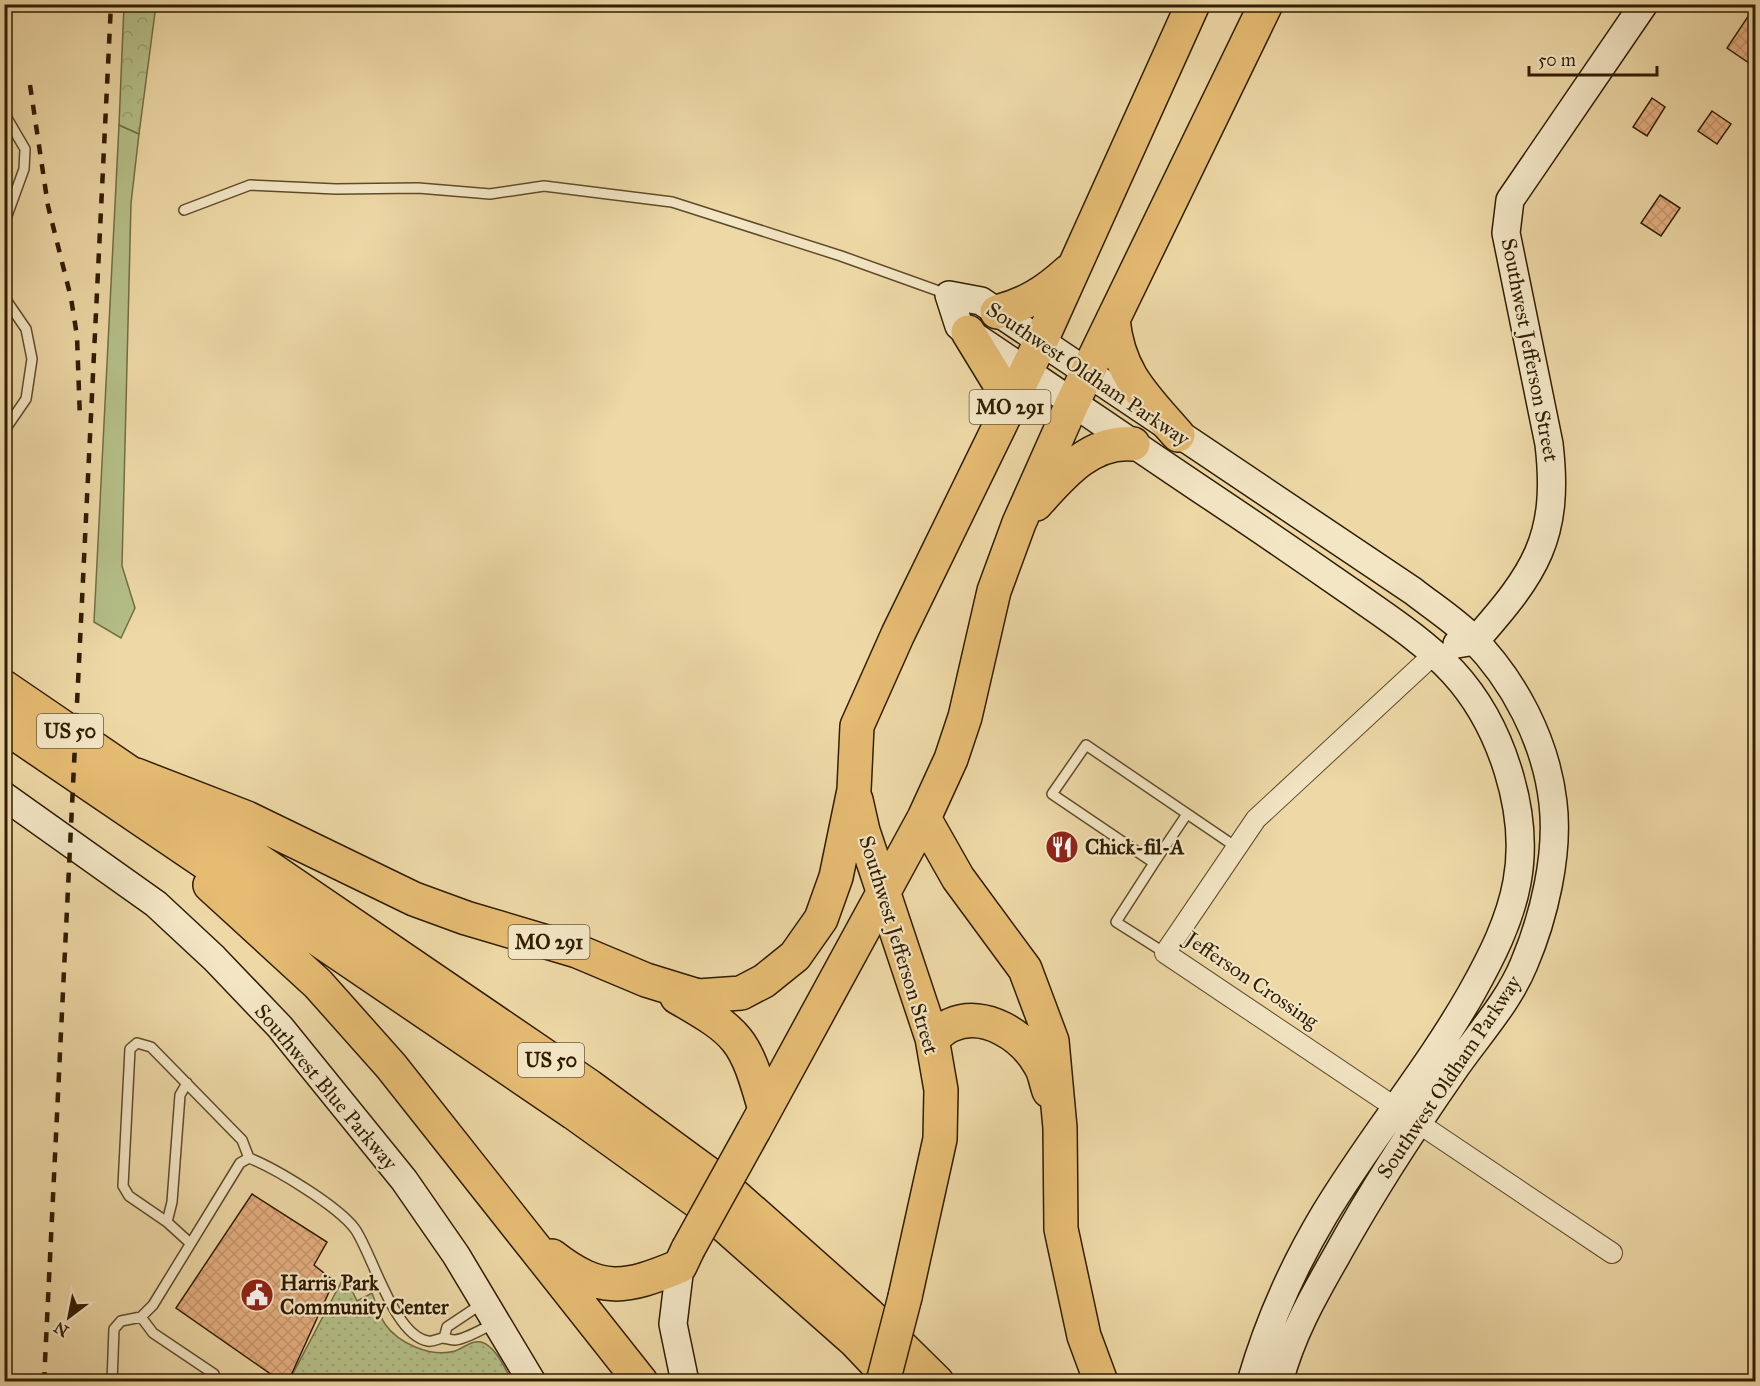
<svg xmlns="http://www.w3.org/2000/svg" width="1760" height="1386" font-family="'IM FELL Great Primer',serif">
<defs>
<pattern id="forest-crowns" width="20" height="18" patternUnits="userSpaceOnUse" patternTransform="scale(1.5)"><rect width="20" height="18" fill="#b5bf88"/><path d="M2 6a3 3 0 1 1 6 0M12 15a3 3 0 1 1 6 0" fill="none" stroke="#9ca474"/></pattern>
<pattern id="park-dots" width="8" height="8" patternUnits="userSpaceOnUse" patternTransform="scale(1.5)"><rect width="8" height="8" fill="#b5bf88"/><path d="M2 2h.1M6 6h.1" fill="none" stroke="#9ca474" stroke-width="1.8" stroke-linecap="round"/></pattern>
<pattern id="building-cross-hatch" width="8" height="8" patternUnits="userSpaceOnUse" patternTransform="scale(1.5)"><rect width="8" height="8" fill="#e5af82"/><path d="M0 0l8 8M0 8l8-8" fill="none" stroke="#c5966e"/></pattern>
</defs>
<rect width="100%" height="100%" fill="#edd8a6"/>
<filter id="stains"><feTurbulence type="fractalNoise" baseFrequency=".00333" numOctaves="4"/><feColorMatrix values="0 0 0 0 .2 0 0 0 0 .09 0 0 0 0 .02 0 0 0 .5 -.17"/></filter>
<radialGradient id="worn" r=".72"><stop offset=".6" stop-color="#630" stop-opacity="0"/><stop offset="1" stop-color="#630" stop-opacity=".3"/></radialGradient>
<path fill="#b5bf88" stroke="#726e44" stroke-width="1.5" d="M 119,125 L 139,134 L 131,203 L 122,566 L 135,608 L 121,638 L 94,622 Z"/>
<path fill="url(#forest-crowns)" stroke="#726e44" stroke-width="1.5" d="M 124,5 L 156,5 L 139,134 L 119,125 Z"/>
<path fill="url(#park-dots)" stroke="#726e44" stroke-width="1.5" d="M 345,1275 L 357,1301 L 372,1293 C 376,1303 379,1315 385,1324 C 398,1343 431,1358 455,1351 C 464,1348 471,1340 481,1342 C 496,1346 505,1369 512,1381 L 289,1381 Z"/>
<path fill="url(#building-cross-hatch)" stroke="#301d01" stroke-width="1.5" d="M 1755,6 L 1755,67 L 1727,48 Z
M 1652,98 L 1665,107 L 1647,136 L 1633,127 Z
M 1712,111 L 1731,124 L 1717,144 L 1698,131 Z
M 1660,195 L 1680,208 L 1661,236 L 1641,223 Z
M 252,1194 L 327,1242 L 314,1265 L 334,1281 L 288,1382 L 282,1382 L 176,1308 Z"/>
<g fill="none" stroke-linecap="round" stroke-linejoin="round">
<defs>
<path id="lane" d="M 4,113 L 25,149 L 24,169 L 4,224
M 184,210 L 250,185 L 336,189 L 418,188 L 490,194 L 544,186 L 672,202 L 841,256 L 947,294
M 4,297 L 26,329 L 32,359 L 26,399 L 4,431
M 1187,814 L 1154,863 L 1052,794 L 1086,745 L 1236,847
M 1154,863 L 1116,922 L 1165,953
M 167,1222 L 172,1202 L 180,1095 L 187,1083
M 190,1243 L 167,1222 L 129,1196 L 123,1186 L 130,1049 L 137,1043 L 151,1047 L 242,1140 L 249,1158
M 141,1317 L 153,1333 L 214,1374 L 217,1382
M 444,1338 L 447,1327 L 483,1303
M 112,1382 L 114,1329 L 121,1321 L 141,1317 L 153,1305 L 240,1163 L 249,1158 C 275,1168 338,1206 355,1229 C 372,1253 394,1336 428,1341 C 432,1342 438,1339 442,1338 C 446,1338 450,1340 455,1340 C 466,1339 482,1329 493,1324"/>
<path id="street" d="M 1433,655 L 1256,819 L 1165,953 L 1612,1253"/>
<path id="secondary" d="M 1457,644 L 1475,641 C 1535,573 1560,538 1549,444 L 1506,233 L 1510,200 L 1644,4
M 4,796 L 156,904 L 214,958 L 280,1027 L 404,1180 L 456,1255 L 532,1382
M 680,1266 L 673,1324 L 685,1382
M 1251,1382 C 1268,1323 1293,1267 1324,1215 C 1370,1138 1428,1070 1472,992 C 1491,958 1510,921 1517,882 C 1530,812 1501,724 1453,672 C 1425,642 1388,618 1354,594 C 1312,565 1269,535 1227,507 C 1137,447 1048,385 959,326 L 949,295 L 981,301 L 1413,591 C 1432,606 1454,620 1471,637 C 1514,680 1546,741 1553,803 C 1559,854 1544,917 1524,964 C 1508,1003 1477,1036 1453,1071 C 1412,1130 1373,1190 1338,1253 C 1314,1295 1291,1335 1279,1382"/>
<path id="highway" d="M 997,312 C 1027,304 1046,292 1069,271
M 1113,319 C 1118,373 1144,396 1178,435
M 968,332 L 1012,404
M 1036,504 C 1062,475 1091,440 1133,444
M 4,687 L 589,1086 L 717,1180 L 868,1314 L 937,1382
M 4,726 L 574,1113 L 698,1202 L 855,1341 L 894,1382
M 136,775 L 247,818 L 414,899 L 466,918 L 577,951 L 646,980 L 698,996 L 741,993 L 764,981 L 795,956 L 821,919 L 836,877 L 854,790 L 857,726 L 898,634 L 1040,343 L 1193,4
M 856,800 L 863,831 L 932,1038 L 941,1090 L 940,1139 L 905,1297
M 924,818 L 958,878 L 1025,969 L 1052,1041 L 1060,1128 L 1061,1229 L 1084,1336 L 1101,1382
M 210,885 L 318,984 L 391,1066 L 641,1382
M 677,997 C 740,1033 745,1039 765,1110
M 932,1038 C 938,1034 944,1028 951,1025 C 985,1010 1024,1036 1040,1065 C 1045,1073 1046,1083 1049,1091
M 754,1130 L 924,818 L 951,759 L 965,717 L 994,591 L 1019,523 L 1072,404 L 1266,4
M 552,1256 C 601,1294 625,1289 680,1266 L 688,1249"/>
</defs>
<use href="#lane" stroke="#5f4c2a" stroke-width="12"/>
<use href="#street" stroke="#5f4c2a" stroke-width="22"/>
<use href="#secondary" stroke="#301d01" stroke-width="30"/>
<use href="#highway" stroke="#301d01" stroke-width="36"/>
<use href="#lane" stroke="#f3e6c5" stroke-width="9"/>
<use href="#street" stroke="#f3e6c5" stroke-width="20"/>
<use href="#secondary" stroke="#f3e6c5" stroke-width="27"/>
<use href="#highway" stroke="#e6bc73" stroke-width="33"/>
<path stroke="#301d01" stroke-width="4.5" stroke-dasharray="10 10" stroke-linecap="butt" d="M 30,85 L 48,206 L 71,298 L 77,336 L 80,420
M 44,1382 L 111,4"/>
<defs>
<path id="highway-bridge" d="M 688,1249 L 754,1130
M 883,1382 L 905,1297"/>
</defs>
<use href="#highway-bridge" stroke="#301d01" stroke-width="36" stroke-linecap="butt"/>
<use href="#highway-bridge" stroke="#e6bc73" stroke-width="33"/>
</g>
<defs>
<symbol id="restaurant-disc" viewBox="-11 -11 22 22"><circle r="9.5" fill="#8f2418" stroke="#f3e6c5"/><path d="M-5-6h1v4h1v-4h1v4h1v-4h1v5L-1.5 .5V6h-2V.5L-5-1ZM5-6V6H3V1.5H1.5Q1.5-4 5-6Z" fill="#fff"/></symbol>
<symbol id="civic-disc" viewBox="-11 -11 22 22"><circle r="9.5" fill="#8f2418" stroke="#f3e6c5"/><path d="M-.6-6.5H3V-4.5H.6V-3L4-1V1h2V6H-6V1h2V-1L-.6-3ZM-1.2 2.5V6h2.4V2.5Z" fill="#fff"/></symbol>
</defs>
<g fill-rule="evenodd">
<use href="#restaurant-disc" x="1043" y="828" width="38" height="38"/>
<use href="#civic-disc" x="238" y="1276" width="38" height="38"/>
</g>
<g text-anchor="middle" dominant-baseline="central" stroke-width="4.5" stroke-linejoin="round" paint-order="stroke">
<g fill="#f3e6c5" stroke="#6a593c" stroke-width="1.5">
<rect x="969.5" y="390" width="81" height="34" rx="4.5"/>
<rect x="37" y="714" width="66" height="34" rx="4.5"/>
<rect x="508.5" y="925" width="81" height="34" rx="4.5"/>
<rect x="518" y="1043" width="66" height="34" rx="4.5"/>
</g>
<g font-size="20" font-weight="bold" fill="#301d01">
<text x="1010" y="407">MO 291</text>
<text x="70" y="731">US 50</text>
<text x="549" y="942">MO 291</text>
<text x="551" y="1060">US 50</text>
</g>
<g font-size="21" fill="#301d01" stroke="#f3e6c5">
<text transform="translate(1530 350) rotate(79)">Southwest Jefferson Street</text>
<text transform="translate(1088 374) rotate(34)">Southwest Oldham Parkway</text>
<text transform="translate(899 945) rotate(73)">Southwest Jefferson Street</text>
<text transform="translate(1252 980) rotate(34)">Jefferson Crossing</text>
<text transform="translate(1449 1077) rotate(-56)">Southwest Oldham Parkway</text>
<text transform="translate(326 1087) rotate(50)">Southwest Blue Parkway</text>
</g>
<g font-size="21" font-weight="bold" fill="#301d01" stroke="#f3e6c5" text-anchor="start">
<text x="1085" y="847">Chick-fil-A</text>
<text x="280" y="1283">Harris Park<tspan x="280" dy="24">Community Center</tspan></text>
</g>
</g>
<rect width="1760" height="1386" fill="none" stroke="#edd8a6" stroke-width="24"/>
<rect x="6" y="6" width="1748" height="1374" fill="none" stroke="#301d01" stroke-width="3"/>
<rect x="12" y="12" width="1736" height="1362" fill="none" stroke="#301d01" stroke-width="1.5"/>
<g transform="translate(69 1317) rotate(212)" stroke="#f3e6c5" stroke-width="4.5" paint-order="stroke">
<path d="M0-4.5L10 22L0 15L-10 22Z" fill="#301d01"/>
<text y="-9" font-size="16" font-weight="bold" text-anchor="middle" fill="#301d01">N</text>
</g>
<path d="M1529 66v9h128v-9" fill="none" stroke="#301d01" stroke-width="3"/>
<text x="1538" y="66" font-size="18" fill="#301d01" stroke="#f3e6c5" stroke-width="4.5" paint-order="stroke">50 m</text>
<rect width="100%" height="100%" filter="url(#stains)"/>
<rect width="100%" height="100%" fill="url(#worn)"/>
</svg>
